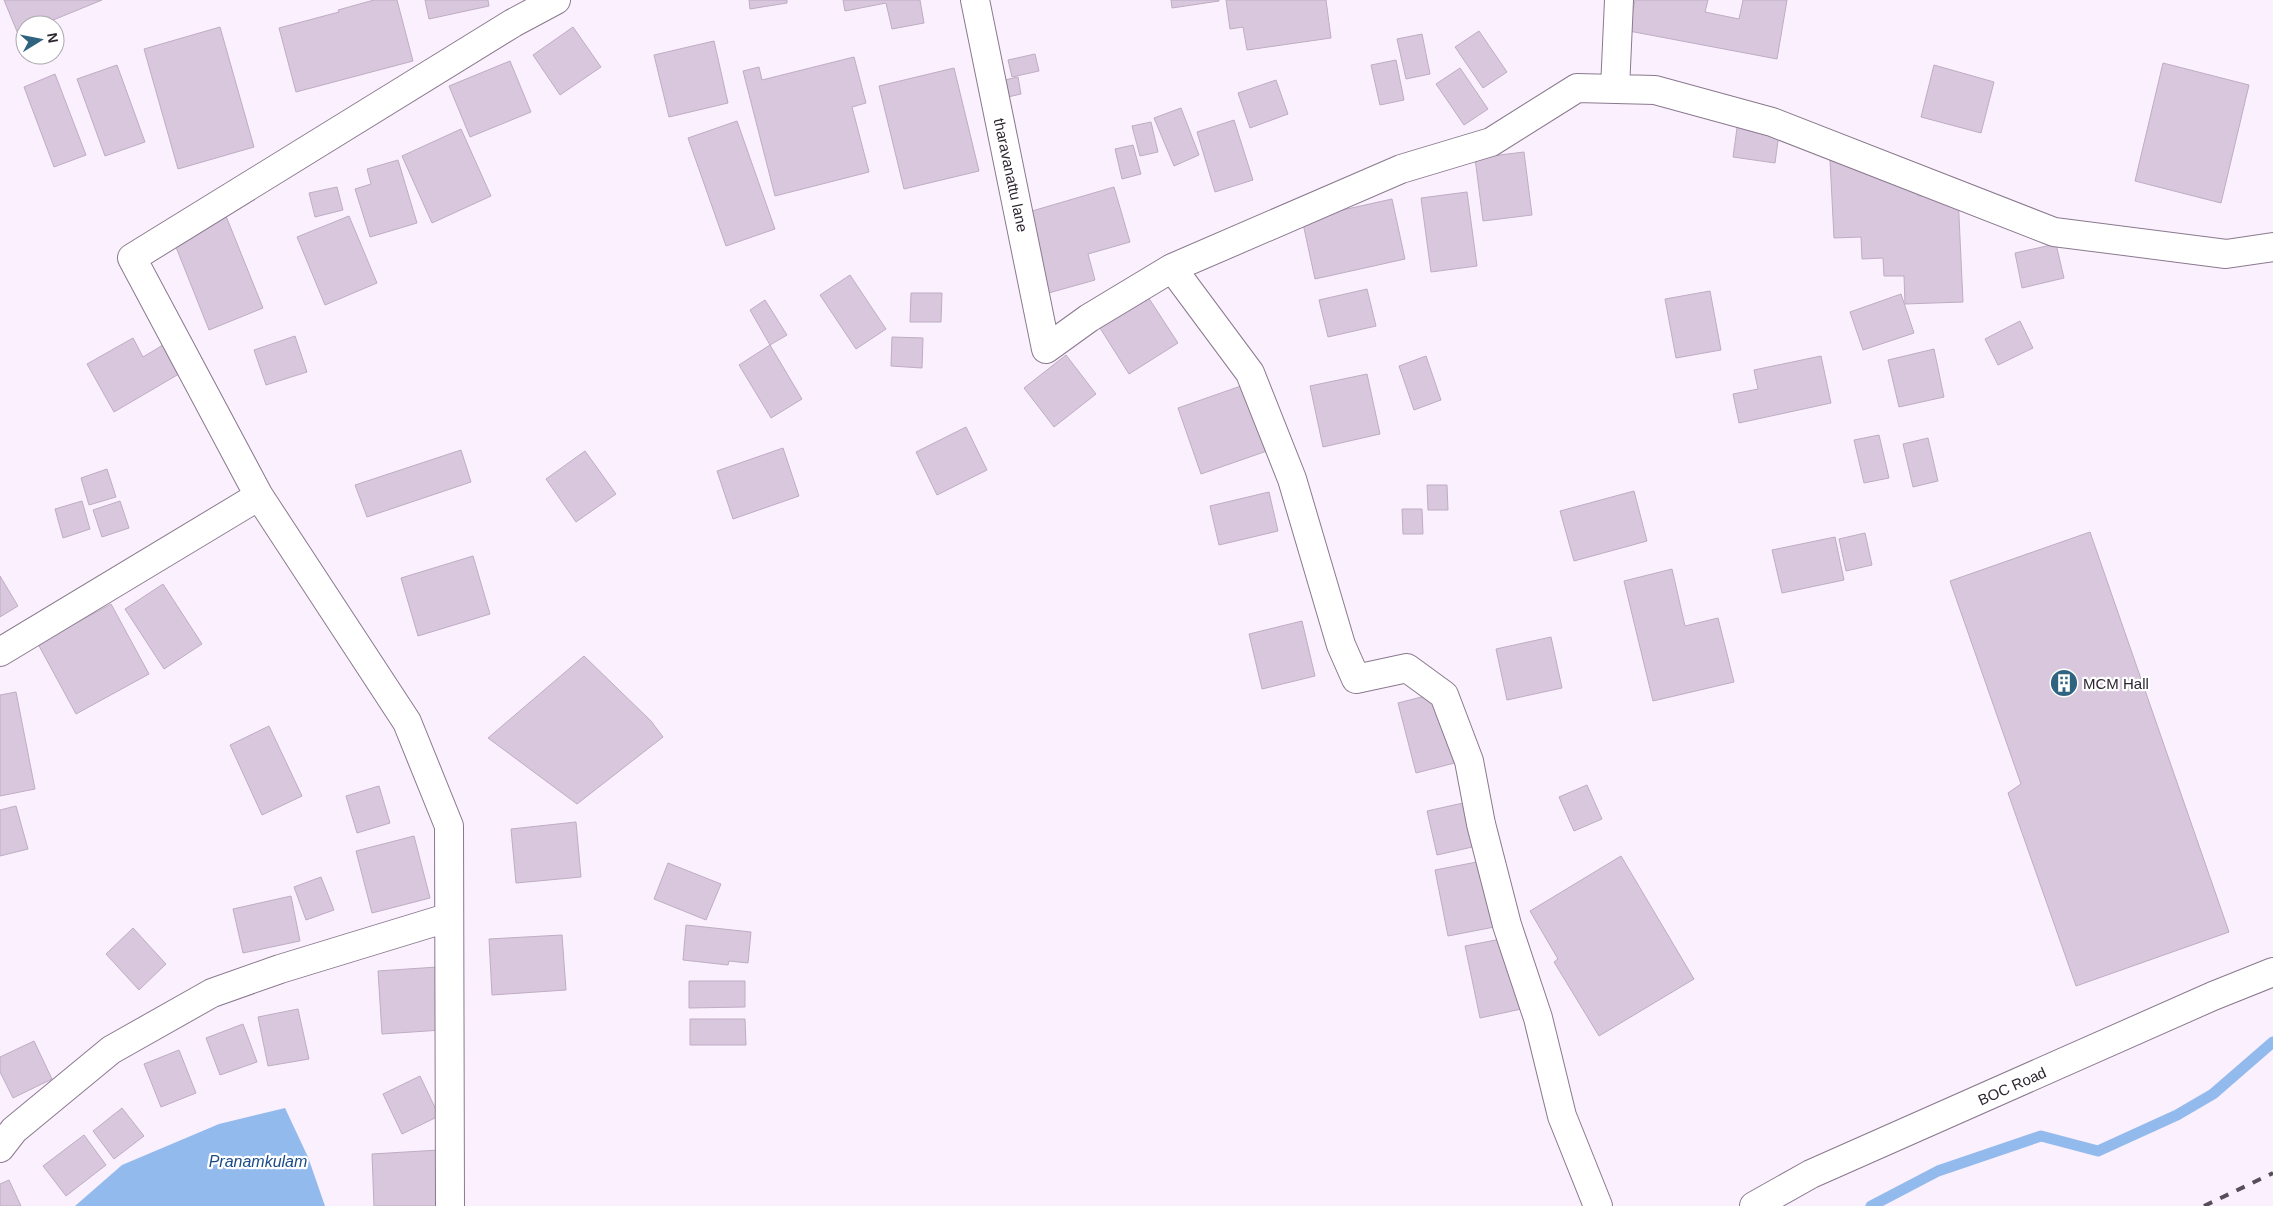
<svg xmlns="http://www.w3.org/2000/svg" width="2273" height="1206" font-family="Arial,sans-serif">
<rect width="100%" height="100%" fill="#fbf0fe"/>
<path fill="#93baed" d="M 285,1108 L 308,1157 L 325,1206 L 75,1206 L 122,1165 L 219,1124 Z"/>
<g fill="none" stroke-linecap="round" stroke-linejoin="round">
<path stroke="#93baed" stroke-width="11" d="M 1871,1206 L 1938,1171 L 2041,1136 L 2098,1151 L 2177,1115 L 2213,1094 L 2273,1042"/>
</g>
<path fill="#d9c7de" stroke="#beadc3" d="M 4,0 L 102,0 L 41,25 L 25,25 L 25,32 L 18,34 Z
M 374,0 L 397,0 L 413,61 L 296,92 L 279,28 L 339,12 L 338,10 Z
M 425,0 L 488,0 L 489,6 L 429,19 Z
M 749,0 L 787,0 L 787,3 L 750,9 Z
M 843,0 L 920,0 L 924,23 L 892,29 L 886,3 L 845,11 Z
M 1171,0 L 1219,0 L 1219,1 L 1172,8 Z
M 1226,0 L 1326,0 L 1331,38 L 1247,50 L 1243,27 L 1230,29 Z
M 1635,0 L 1708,0 L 1705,12 L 1739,19 L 1743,0 L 1787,0 L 1777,59 L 1629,31 Z
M 220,27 L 254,147 L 178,169 L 144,49 Z
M 573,27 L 601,67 L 560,95 L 533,55 Z
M 1479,31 L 1507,72 L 1483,88 L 1455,47 Z
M 1422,34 L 1430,74 L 1406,79 L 1397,39 Z
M 714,41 L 728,103 L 669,117 L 654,55 Z
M 1035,54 L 1039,71 L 1012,77 L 1008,60 Z
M 854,57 L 866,103 L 852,107 L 869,172 L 775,196 L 743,71 L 759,67 L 762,80 Z
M 1396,60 L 1404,100 L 1380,105 L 1371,65 Z
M 510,61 L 531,112 L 470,137 L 449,86 Z
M 2163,63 L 2249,85 L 2221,203 L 2135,181 Z
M 117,65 L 145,142 L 105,156 L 77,79 Z
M 1934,65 L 1994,82 L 1981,133 L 1921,117 Z
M 954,68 L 979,171 L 904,189 L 879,86 Z
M 1460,68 L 1488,109 L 1464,125 L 1436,84 Z
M 55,74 L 86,155 L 54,167 L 24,87 Z
M 1018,77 L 1021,94 L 995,100 L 991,83 Z
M 1276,80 L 1288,114 L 1250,128 L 1238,93 Z
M 1740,106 L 1782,112 L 1775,163 L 1733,157 Z
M 1181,108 L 1199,155 L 1174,166 L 1154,118 Z
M 1234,120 L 1253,180 L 1215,192 L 1197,132 Z
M 737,121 L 775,229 L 726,246 L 688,138 Z
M 1151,122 L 1158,152 L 1140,156 L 1132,126 Z
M 461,129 L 491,196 L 432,223 L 402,156 Z
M 1133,145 L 1141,174 L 1122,179 L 1115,149 Z
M 1524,152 L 1532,215 L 1483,221 L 1475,158 Z
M 1889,157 L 1917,176 L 1918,196 L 1958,195 L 1963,302 L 1905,304 L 1904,276 L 1884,276 L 1883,258 L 1862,259 L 1861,237 L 1834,238 L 1830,160 Z
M 398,160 L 417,223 L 370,237 L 355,189 L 371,184 L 367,169 Z
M 337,187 L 343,210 L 315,217 L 309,193 Z
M 1114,187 L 1130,242 L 1088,254 L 1095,280 L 1038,296 L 1015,216 Z
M 1467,192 L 1477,266 L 1431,272 L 1421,198 Z
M 1392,199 L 1405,259 L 1315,279 L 1302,219 Z
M 226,216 L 263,308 L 209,330 L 172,237 Z
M 349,216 L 377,283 L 325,305 L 297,237 Z
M 2056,244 L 2064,278 L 2022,288 L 2015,253 Z
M 850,275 L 886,329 L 856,349 L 820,295 Z
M 1367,289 L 1376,326 L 1328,337 L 1319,300 Z
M 1710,291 L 1721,350 L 1676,358 L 1665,299 Z
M 911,293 L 942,293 L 941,322 L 910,322 Z
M 1901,294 L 1914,333 L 1863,350 L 1850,312 Z
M 1148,297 L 1178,343 L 1129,374 L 1100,328 Z
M 765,300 L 787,335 L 770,345 L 750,310 Z
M 2020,321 L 2033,348 L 1998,365 L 1985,339 Z
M 295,336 L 307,372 L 266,385 L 254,350 Z
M 892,337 L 923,338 L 922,368 L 891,366 Z
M 133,338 L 143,357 L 168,342 L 184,371 L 114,412 L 87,364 Z
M 770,345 L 802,399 L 771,418 L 739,365 Z
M 1934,349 L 1944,397 L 1899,407 L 1888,360 Z
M 1066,355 L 1096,394 L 1054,427 L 1024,388 Z
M 1426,356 L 1441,400 L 1414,410 L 1399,366 Z
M 1821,356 L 1831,403 L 1739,423 L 1733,394 L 1758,389 L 1754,370 Z
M 1367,374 L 1380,434 L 1323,447 L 1310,386 Z
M 1261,379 L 1284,445 L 1201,474 L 1178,408 Z
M 966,427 L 987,470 L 937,495 L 916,452 Z
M 1879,435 L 1889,478 L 1864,483 L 1854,440 Z
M 1928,438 L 1938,481 L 1913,487 L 1903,444 Z
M 783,448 L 799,496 L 733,519 L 717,471 Z
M 461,450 L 471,482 L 367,517 L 355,485 Z
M 585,451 L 616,494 L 576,522 L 546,479 Z
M 107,469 L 116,497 L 89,505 L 81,478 Z
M 1427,485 L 1447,485 L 1448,510 L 1428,510 Z
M 1634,491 L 1647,541 L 1574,561 L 1560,511 Z
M 1269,492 L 1278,531 L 1219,545 L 1210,506 Z
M 82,501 L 90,529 L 63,538 L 55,509 Z
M 120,501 L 129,528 L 102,537 L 93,510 Z
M 1402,509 L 1422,509 L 1423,534 L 1403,534 Z
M 2090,532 L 2229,932 L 2076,986 L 2008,793 L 2021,784 L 1950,581 Z
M 1865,533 L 1872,565 L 1846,571 L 1839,539 Z
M 1835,537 L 1844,580 L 1782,593 L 1772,550 Z
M 473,556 L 490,614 L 418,636 L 401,578 Z
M 1672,569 L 1685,626 L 1718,618 L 1734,682 L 1653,701 L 1624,581 Z
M 0,576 L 18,606 L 0,617 Z
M 163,584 L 202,644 L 164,669 L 125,609 Z
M 111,604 L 149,674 L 76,714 L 38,644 Z
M 1302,621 L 1315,676 L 1262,689 L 1249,634 Z
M 1551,637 L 1562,688 L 1507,700 L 1496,649 Z
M 584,656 L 651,721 L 663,737 L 577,804 L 488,738 Z
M 1456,688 L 1474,758 L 1416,773 L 1398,703 Z
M 16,692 L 35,789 L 0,796 L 0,695 Z
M 269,726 L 302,796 L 262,815 L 230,745 Z
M 1587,785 L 1602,819 L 1574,831 L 1559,797 Z
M 379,786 L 390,823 L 357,833 L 346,796 Z
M 1481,799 L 1490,843 L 1437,855 L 1427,811 Z
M 16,806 L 28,849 L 0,856 L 0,810 Z
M 576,822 L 581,877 L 516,883 L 511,829 Z
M 414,836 L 430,898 L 372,913 L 356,851 Z
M 1621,856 L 1694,979 L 1599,1036 L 1554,962 L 1558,959 L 1530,911 Z
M 1503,857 L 1515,923 L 1448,936 L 1435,870 Z
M 668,863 L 721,884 L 706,920 L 654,899 Z
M 321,877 L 334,910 L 306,920 L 294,887 Z
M 291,896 L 300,941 L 243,953 L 233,909 Z
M 686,925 L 751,932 L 748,963 L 729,961 L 728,965 L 683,960 Z
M 133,928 L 166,964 L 139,990 L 106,954 Z
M 562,935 L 566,990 L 492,995 L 489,939 Z
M 1511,937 L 1526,1008 L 1480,1018 L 1465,946 Z
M 437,967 L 442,1030 L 382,1034 L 378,971 Z
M 689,981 L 745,981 L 745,1007 L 689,1008 Z
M 298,1009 L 309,1059 L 268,1066 L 258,1017 Z
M 690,1019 L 745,1019 L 746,1045 L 690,1045 Z
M 243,1024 L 257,1062 L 220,1075 L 206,1038 Z
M 34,1041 L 52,1079 L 13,1098 L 0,1072 L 0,1057 Z
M 179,1050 L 196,1093 L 161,1107 L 144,1064 Z
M 420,1076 L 439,1116 L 402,1134 L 383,1094 Z
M 122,1108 L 144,1136 L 114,1159 L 93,1131 Z
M 84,1135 L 106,1165 L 66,1196 L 43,1166 Z
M 439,1150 L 442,1206 L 374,1206 L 372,1154 Z
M 9,1180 L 21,1206 L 0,1206 L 0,1184 Z"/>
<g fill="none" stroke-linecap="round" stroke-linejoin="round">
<defs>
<path id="minor" d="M 975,0 L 1046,349 L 1089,318 L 1172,268 L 1401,169 L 1491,142 L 1577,88 L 1655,90 L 1772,122 L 2054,232 L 2226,254 L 2273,247
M 1615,89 L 1619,0
M 1172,268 L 1250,373 L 1292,479 L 1341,645 L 1356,679 L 1407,668 L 1444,695 L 1469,761 L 1481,824 L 1507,925 L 1538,1018 L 1562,1116 L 1598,1206
M 0,652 L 259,496
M 0,1148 L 14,1130 L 111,1050 L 212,993 L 280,969 L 447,918
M 450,1206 L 449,826 L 407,722 L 259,496 L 132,258 L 513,23 L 556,0"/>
<path id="tertiary" d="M 1754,1206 L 1811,1174 L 2213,996 L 2273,972"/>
</defs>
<use href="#minor" stroke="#8a798e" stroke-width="30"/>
<use href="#tertiary" stroke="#8a798e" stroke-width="30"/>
<use href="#minor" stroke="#fff" stroke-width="28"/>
<use href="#tertiary" stroke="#fff" stroke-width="28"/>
<path stroke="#564e58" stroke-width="4" stroke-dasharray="9 9" stroke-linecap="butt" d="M 2204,1206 L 2273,1173"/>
</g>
<defs>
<symbol id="building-disc" viewBox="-11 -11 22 22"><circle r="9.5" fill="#306380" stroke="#fff"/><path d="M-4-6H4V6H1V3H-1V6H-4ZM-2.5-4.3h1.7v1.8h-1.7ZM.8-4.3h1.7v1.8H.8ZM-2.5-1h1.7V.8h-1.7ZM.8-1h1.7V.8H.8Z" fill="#fff"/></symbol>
</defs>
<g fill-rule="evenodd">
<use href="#building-disc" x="2048" y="667" width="32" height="32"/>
</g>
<g text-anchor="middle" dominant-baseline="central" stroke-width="4.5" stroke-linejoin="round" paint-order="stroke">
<g font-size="15" fill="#2d262f" stroke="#fff">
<text transform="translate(1011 175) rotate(78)">tharavanattu lane</text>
<text transform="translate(2012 1086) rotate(-24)">BOC Road</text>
</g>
<g font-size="15" fill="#2d262f" stroke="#fff" text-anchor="start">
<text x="2083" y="683">MCM Hall</text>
</g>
<g font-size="16" font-style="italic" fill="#1b4c89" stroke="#fff">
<text x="258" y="1161">Pranamkulam</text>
</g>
</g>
<g transform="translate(40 40) rotate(80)"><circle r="24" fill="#ffffff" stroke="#aba8ac"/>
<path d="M0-4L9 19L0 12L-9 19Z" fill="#306380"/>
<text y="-8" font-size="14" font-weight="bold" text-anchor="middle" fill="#2d262f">N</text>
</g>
</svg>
